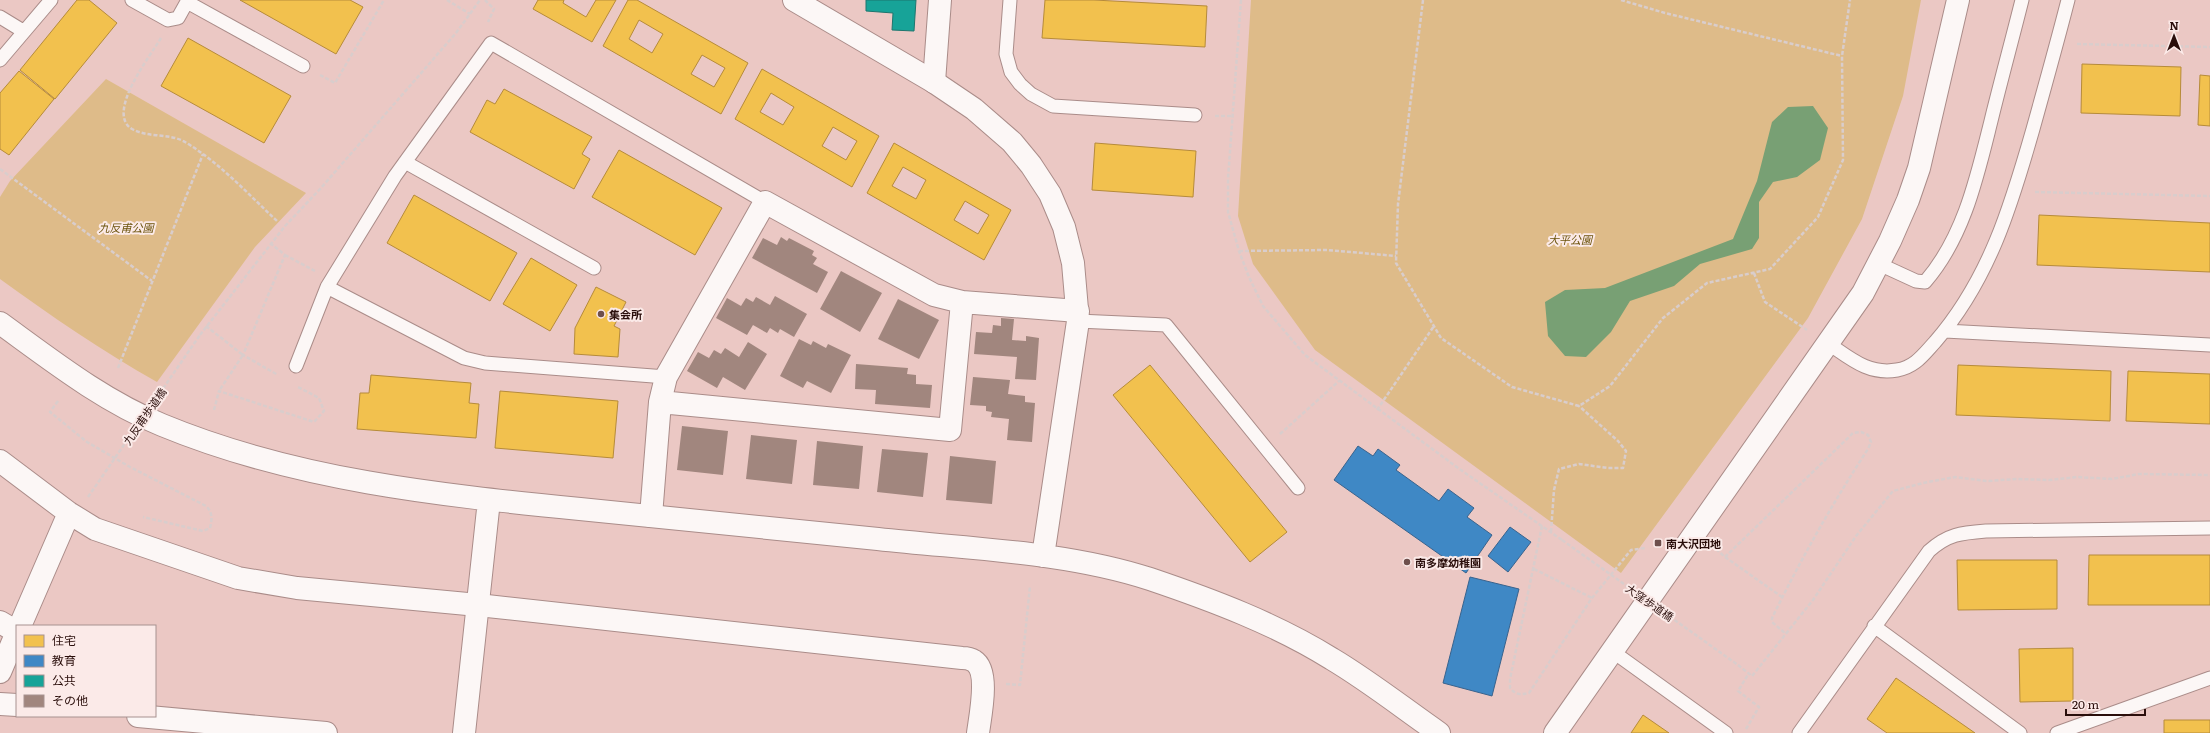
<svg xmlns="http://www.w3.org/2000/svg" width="2210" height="733" font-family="Literata,'Noto Sans JP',serif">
<rect width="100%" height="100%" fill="#ebc8c4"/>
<path fill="#debb89" d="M 1251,0 L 1921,0 L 1903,96 L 1862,219 L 1808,318 L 1621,573 L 1315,350 L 1253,264 L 1238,216 Z
M 106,79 L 306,193 L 255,247 L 157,382 C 102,351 51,316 0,279 L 0,197 L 10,181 Z"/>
<path fill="#78a074" d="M 1813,106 L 1828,128 L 1820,160 L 1797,177 L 1773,182 L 1759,202 L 1759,238 L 1752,249 L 1700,264 L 1674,286 L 1630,301 L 1611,332 L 1586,357 L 1565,356 L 1548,336 L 1545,302 L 1565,290 L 1605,288 L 1733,239 L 1757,181 L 1772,122 L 1788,107 Z"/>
<path fill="#f2c14e" stroke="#b68b3a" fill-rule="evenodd" d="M 77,0 L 89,0 L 117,23 L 55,99 L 20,70 Z
M 240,0 L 350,0 L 363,7 L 336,54 Z
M 538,0 L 564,0 L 563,3 L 586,17 L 596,0 L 616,0 L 592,42 L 533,9 Z
M 628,0 L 637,0 L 748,63 L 721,114 L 603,46 ZM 639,20 L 663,34 L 652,53 L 629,39 ZM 702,55 L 725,68 L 714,87 L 691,74 Z
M 1045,0 L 1094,0 L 1207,6 L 1205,47 L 1042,38 Z
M 188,38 L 291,96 L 264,143 L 161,86 Z
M 2082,64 L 2181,67 L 2180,116 L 2081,113 Z
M 762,69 L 879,136 L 852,187 L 735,119 ZM 771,93 L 794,107 L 783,125 L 760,112 ZM 833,127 L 857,141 L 846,160 L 822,146 Z
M 19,71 L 54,99 L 9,155 L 0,149 L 0,93 Z
M 2200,75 L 2210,76 L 2210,126 L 2198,125 Z
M 504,89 L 592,137 L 582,154 L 590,159 L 574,189 L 470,132 L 487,100 L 495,104 Z
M 894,143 L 1011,210 L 984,260 L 867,193 ZM 903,167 L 926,180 L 916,199 L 892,186 ZM 965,201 L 989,215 L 978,234 L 954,220 Z
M 1095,143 L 1196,151 L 1193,197 L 1092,190 Z
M 619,150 L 722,208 L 695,255 L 592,197 Z
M 414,195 L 517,253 L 490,301 L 387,243 Z
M 2039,215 L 2210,223 L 2210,272 L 2037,265 Z
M 531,258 L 577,285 L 550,331 L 503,304 Z
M 596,287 L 626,302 L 614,326 L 620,329 L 618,357 L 574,354 L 575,328 Z
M 1150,365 L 1287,532 L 1250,562 L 1113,395 Z
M 1958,365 L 2111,371 L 2110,421 L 1956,415 Z
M 2128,371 L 2210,374 L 2210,424 L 2126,421 Z
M 371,375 L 471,383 L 469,403 L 479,404 L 476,438 L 357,429 L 360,393 L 369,393 Z
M 500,391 L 618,401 L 613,458 L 495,448 Z
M 2089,555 L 2210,555 L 2210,605 L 2088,605 Z
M 1957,560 L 2057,560 L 2057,609 L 1958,610 Z
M 2073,648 L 2073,701 L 2020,702 L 2019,649 Z
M 1896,678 L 1975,733 L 1887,733 L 1867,719 Z
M 1643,715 L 1669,733 L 1631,733 Z
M 2164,720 L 2210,720 L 2210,733 L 2164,733 Z"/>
<path fill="#3f88c5" stroke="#39638d" d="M 1358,446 L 1373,456 L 1378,449 L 1400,465 L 1396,470 L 1439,501 L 1448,489 L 1474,508 L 1467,517 L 1492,535 L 1466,573 L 1334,480 Z
M 1510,527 L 1531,542 L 1508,572 L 1488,556 Z
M 1470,577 L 1519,589 L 1492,696 L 1443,683 Z"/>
<path fill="#17a398" stroke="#1d766e" d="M 866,0 L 916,0 L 914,31 L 892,30 L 893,13 L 866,11 Z"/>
<path fill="#a1867e" d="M 781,237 L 787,241 L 789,238 L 814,251 L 812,255 L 817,258 L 813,264 L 828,272 L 817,293 L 752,258 L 763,238 L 777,245 Z
M 841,271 L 882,293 L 860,332 L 820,309 Z
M 775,296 L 807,314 L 794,337 L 780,329 L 778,333 L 770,328 L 767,333 L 753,325 L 747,335 L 716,318 L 727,298 L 741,306 L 746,298 L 753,302 L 756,297 L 770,305 Z
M 898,299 L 939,320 L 919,359 L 878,339 Z
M 1001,318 L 1014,319 L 1012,340 L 1026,341 L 1026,336 L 1039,338 L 1036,380 L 1015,379 L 1017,357 L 974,354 L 976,332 L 992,333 L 993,325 L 1001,326 Z
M 799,339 L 811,345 L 813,341 L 826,348 L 828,344 L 851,355 L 831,393 L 807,381 L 803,388 L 780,376 Z
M 748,342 L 767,354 L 745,390 L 723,377 L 717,388 L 687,371 L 698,352 L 709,358 L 714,350 L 721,354 L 725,348 L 739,357 Z
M 856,364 L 908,368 L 907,374 L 916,375 L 916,384 L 932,385 L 930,408 L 875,404 L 876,390 L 855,389 Z
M 973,377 L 1010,380 L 1008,394 L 1025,396 L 1025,402 L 1035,403 L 1032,442 L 1007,440 L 1009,419 L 991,417 L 992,412 L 986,411 L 986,406 L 970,405 Z
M 682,426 L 728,431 L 723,475 L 677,470 Z
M 751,435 L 797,440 L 792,484 L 746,479 Z
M 817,441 L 863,446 L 859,489 L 813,485 Z
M 882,449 L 928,453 L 923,497 L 877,492 Z
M 950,456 L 996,461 L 992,504 L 946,500 Z"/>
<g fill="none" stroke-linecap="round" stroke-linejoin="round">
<defs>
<path id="lane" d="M 132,0 L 168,20 L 178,18 L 188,0
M 1010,0 L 1006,54 L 1011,72 L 1020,84 L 1031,94 L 1053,106 L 1195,115
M 187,2 L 303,66
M 0,17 L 23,31
M 0,60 L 51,0
M 405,162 L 594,268
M 1879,264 L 1916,281 L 1925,282 C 1964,237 1977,177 1991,121 C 2001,80 2012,40 2022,0
M 1078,321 L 1166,325 L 1298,488
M 1945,331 L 2210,345
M 1829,344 C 1851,359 1869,375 1897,370 C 1915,367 1923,355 1935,342 C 1989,280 2011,206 2033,129 C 2045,86 2057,43 2068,0
M 296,366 L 327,287
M 666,377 L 485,363 L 464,358 L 327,287 L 395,176 L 491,43 L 765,202
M 1874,626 L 2020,733
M 1612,651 L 1726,733
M 1799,733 L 1929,551 C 1948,534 1961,533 1986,531 L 2210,528
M 2057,733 L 2210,678"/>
<path id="street" d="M 934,82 L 940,0
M 660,402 L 950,430 L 962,302
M 0,461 L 69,513 L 95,529 L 238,578 L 297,588 L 478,605 L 962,658 C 966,658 971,659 974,661 C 990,671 980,717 978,733
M 651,516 L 660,402 L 666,377 L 765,202 L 934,295 L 962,302 L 1078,311
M 0,622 L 17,632
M 20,626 L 69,513
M 0,672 L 17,632
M 0,704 L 17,705
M 138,716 L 326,733"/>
<path id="secondary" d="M 794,0 L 934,82 L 974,109 L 1012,142 L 1031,165 L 1050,194 L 1064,227 L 1073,263 L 1078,321 L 1043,556
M 0,323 C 51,360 103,401 162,425 C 295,480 439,495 580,509 C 680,519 779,529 878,539 C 967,549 1064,551 1150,579 C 1212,600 1276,624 1332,659 C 1369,681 1403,708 1439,733
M 464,733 L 489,500
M 1555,733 L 1863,293 L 1890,241 L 1908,200 L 1919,168 L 1958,0"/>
</defs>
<use href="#lane" stroke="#aa8c89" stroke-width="15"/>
<use href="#street" stroke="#aa8c89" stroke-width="24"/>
<use href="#secondary" stroke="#aa8c89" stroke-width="24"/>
<path stroke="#d9cdcc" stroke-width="2.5" stroke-dasharray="4 2" stroke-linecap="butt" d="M 447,0 L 470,14
M 485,0 L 494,9 L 488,22
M 1241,0 L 1228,179 L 1228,212 L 1239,251 L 1249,277 L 1263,306 L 1305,355 L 1458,468 L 1562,540
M 1423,0 L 1398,204 L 1396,263 L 1441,338 L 1512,387 L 1579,406 L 1610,386 L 1663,318 L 1707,283 L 1770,269 L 1818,217 L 1843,160 L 1842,56 L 1850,0
M 1621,0 L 1665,13 L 1842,56
M 161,38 C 151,55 105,113 132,129 C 148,138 170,133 185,142 C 220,163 248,194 277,221
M 2077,44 L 2210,47
M 320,75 L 335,83 L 384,0
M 1215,116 L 1233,116
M 0,169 L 152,281
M 2035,192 L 2210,196
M 270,243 L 285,255 L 243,355 L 278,375
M 1239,251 L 1327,250 L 1396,256
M 285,255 L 315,271
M 1754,273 L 1765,302 L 1807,330
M 206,326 L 243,355 L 219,391
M 200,335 L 285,226 L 321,188 L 456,33 L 480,0
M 118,368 L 203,154
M 58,401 L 50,412 L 87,442 L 130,467 L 206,506 C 213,513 212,519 210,528 L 203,531 L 143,517
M 214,410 L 219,391 L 314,422 L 324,411 L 319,398 L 298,387
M 1377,410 L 1434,326
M 1280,434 L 1339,381
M 1542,526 L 1510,679 L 1510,688 C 1516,695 1520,695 1529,693 L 1592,598 L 1631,550 L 1645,548
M 1551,532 L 1554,490 L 1559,469 L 1579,464 L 1608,468 L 1623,468 L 1626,451 L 1618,441 L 1579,406
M 1716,549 L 1725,557 L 1853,433 L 1861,432 L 1868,435 L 1871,442 L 1868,449 C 1832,504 1801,559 1772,618 L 1772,622 L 1786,634
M 1725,557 L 1782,597
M 1534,569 L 1592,598
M 1738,665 L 1752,676 L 1813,600 L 1856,536 L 1893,491 L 1923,483 L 1955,477 L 1987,481 L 2017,479 L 2050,480 L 2077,477 L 2112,479 L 2139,474 L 2210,475
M 1006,684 L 1020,685 L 1030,586
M 1746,729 L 1759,707 L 1738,691 L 1749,673"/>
<use href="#lane" stroke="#fcf7f6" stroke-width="13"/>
<use href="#street" stroke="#fcf7f6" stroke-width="22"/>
<use href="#secondary" stroke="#fcf7f6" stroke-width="22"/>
<path stroke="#d9cdcc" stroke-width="2.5" stroke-dasharray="4 2" stroke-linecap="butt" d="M 88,497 L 200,335
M 1562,540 L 1738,665"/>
</g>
<g fill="#6e4f4c" stroke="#fbeae8" stroke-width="1.5">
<circle cx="601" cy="314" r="4"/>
<rect x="1654" y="539" width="8" height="8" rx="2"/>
<circle cx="1407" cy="562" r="4"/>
</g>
<g text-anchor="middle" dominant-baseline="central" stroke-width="4" stroke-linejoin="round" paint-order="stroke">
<g font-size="11" font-style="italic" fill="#6d540d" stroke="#fbeae8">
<text x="126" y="227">九反甫公園</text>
<text x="1570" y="239">大平公園</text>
</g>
<g font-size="11" font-weight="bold" fill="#2a0e0b" stroke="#fbeae8" text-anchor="start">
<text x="609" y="314">集会所</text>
<text x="1666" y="543">南大沢団地</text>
<text x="1415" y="562">南多摩幼稚園</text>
</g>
<g font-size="11" fill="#2a0e0b" stroke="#fbeae8">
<text transform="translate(144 416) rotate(-55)">九反甫歩道橋</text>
<text transform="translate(1650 602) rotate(35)">大窪歩道橋</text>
</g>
</g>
<rect x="16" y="625" width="140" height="92" fill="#fbeae8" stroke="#a79290"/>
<rect x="24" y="635" width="20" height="12" fill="#f2c14e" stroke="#a79290"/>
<text x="52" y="645" font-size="12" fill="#2a0e0b">住宅</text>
<rect x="24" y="655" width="20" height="12" fill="#3f88c5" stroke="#a79290"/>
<text x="52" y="665" font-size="12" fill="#2a0e0b">教育</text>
<rect x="24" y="675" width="20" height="12" fill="#17a398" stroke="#a79290"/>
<text x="52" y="685" font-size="12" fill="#2a0e0b">公共</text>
<rect x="24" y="695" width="20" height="12" fill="#a1867e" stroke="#a79290"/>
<text x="52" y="705" font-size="12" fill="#2a0e0b">その他</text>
<g transform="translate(2174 36)" stroke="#fbeae8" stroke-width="3" paint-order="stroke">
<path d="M0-3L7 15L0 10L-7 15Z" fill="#2a0e0b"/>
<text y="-6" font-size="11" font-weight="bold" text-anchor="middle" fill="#2a0e0b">N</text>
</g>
<path d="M2066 709v6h79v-6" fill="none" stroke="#2a0e0b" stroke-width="2"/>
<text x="2072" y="709" font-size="12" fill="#2a0e0b" stroke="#fbeae8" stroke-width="3" paint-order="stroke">20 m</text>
</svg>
